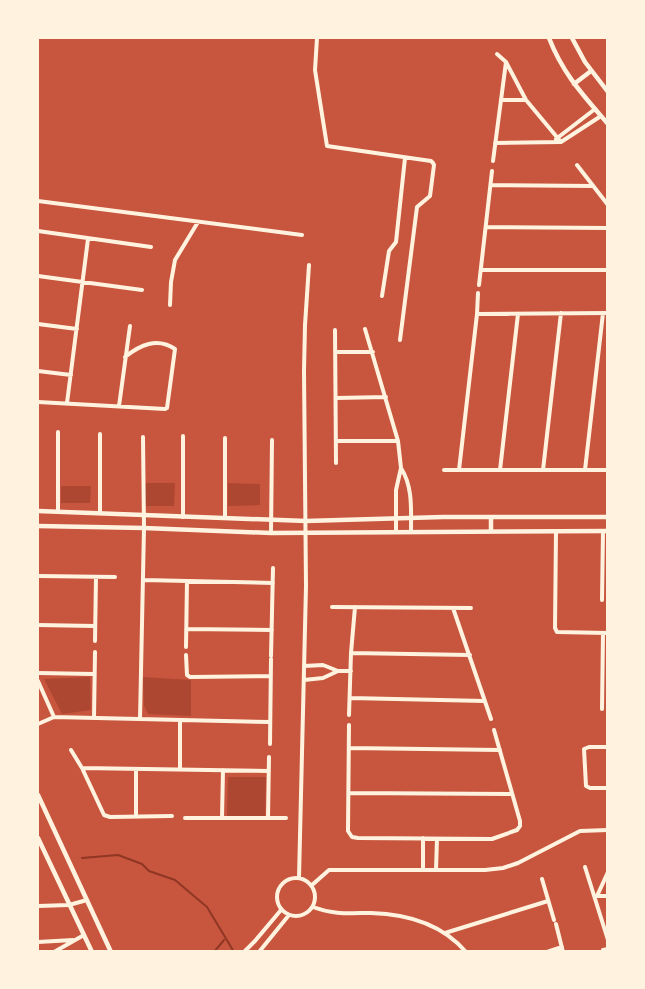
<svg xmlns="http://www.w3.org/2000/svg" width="645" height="989" font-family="'IBM Plex Sans',sans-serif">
<rect width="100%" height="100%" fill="#c8553d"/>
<path fill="#ae4732" d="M 144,483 L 175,483 L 174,506 L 144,506 Z
M 228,483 L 260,484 L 260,505 L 228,506 Z
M 61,486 L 91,486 L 90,503 L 61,503 Z
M 90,677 L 91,710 L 62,714 L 44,679 Z
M 143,677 L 191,680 L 191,716 L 148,714 L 144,706 Z
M 228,777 L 266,777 L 265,816 L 227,816 Z"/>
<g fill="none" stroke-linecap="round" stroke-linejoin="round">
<path stroke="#8f3625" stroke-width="2" d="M 82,858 L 118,855 L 142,864 L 149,871 L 175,880 L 207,907 L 234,952
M 214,952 L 224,940"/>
<path stroke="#fff3e0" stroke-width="4" d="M 317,38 L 315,70 L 327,146 L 431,161 L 433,163 L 434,165 L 430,196 L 417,207 L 400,340
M 497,54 L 506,62 L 526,100 L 561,142
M 501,100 L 526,100
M 556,139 L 595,109
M 495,143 L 561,142 L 601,116
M 493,161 L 506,62
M 577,165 L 608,205
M 491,185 L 593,186
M 38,201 L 302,235
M 486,227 L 608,228
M 38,231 L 151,247
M 481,270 L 608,270
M 38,276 L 142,290
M 479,285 L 492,171
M 382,296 L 389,251 L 396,242 L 405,158
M 170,305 L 171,282 L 175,260 L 198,222
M 477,314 L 608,313
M 38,324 L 77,329
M 365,329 L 398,441 L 401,468 L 396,490 L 396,532
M 335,330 L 336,463
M 335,352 L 373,352
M 38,371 L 71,375
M 336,398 L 386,397
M 38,402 L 165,409 L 167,408 L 175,349 C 157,337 140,345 125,357
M 67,403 L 88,239
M 119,406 L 130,326
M 336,441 L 398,441
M 401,468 C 413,487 411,509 411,532
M 444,470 L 608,470
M 459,470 L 477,314 L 478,293
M 500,470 L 518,314
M 543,470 L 561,313
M 585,470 L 603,313
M 58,511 L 58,432
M 100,513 L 100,434
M 183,517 L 183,436
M 225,518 L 225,438
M 556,531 L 555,628 L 557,632 L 608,633
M 271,533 L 272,440
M 38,576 L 115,577
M 143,580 L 273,583
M 602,600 L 603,531
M 332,607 L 471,608
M 453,608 L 491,719
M 38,625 L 95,626
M 186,629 L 272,630
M 95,641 L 96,577
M 186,647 L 187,581
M 351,653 L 470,655
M 186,655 L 187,675 L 190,677 L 271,676
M 271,656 L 273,568
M 304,666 L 323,665 L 338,671
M 38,673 L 94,674
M 304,680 L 323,678 L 338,671 L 351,671
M 38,681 L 54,717
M 350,698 L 485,701
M 602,709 L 603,633
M 349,715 L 351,653 L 355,607
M 94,718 L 95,652
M 140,719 L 144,528 L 143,437
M 38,724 L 54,717 L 270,722
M 349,725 L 348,831 L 352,837 L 358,838 L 492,839 L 517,830 L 520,826 L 520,821 L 494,730
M 270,744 L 271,659
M 608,747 L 589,747 L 584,749 L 586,786 L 590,788 L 608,788
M 349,748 L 500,750
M 71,750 L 82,768 L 104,815 L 110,817 L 172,816
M 82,768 L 269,771
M 136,769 L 136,817
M 180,770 L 180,720
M 349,793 L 512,794
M 185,818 L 286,818
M 222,818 L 223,770
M 268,818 L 269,757
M 585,867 L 608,940
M 423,870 L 423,838
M 436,870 L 437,839
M277 897a19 19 0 1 1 38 0a19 19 0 1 1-38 0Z
M 299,878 L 306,586 L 304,371 L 305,325 L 309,265
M 542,879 L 554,920
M 312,885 L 329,870 L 485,870 L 503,868 L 518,863 L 580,831 L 608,830
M 595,896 L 608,896
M 597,896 L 608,872
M 38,906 L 69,905 L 87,900
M 313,907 C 334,915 350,913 371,913 C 407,914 442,924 466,952
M 556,924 L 563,952
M 445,933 L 548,901
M 38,942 L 73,940
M 603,950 L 608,949
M 54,952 L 84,935
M 244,952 L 255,941 L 281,910
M 259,952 L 289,915
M 547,952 L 562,947"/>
<path stroke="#fff3e0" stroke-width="4.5" d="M 549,38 C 563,74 583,95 608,124
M 572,38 L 585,62 L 608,92
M 574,84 L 591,71
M 38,511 L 306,521 L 443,517 L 608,517
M 491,517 L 491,530
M 38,526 L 144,528 L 271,533 L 608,531
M 38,795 L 111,952
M 38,838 L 92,952"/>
</g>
<rect width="645" height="989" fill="none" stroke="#fff3e0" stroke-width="78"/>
</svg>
